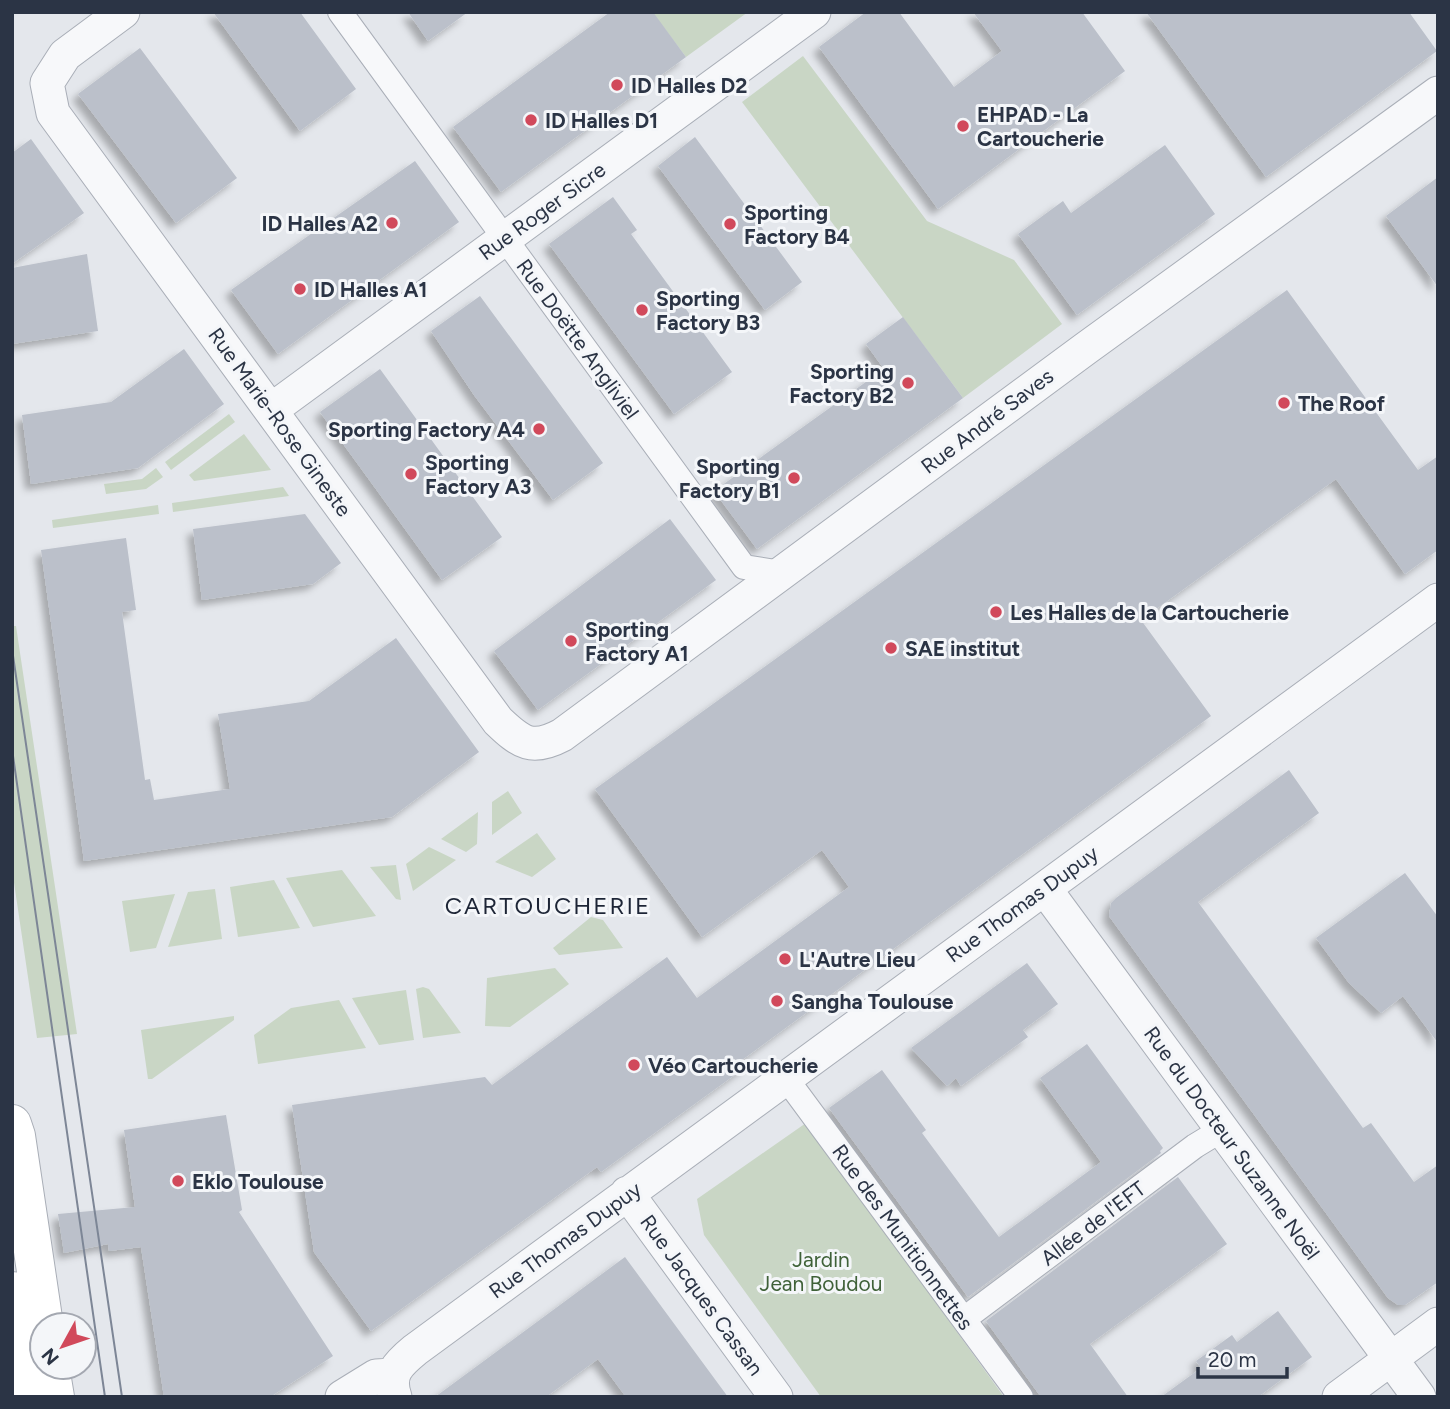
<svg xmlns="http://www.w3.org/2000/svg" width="1450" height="1409" font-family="Figtree,sans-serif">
<defs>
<filter id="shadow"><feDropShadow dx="-6" dy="6" stdDeviation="3.5" flood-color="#0004"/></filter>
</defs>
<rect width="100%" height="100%" fill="#e4e7ec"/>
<path fill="#c9d6c5" d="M 652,12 L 748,12 L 686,57 Z
M 803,56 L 927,221 L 1014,260 L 1062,324 L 963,398 L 742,102 Z
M 229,414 L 235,422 L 171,470 L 165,462 Z
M 244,434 L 271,470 L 194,481 L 189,475 Z
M 156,468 L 163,477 L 146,489 L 106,494 L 104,484 L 142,479 Z
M 283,487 L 289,496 L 173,512 L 172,503 Z
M 158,505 L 159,514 L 53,528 L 52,520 Z
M 12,626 L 16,626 L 77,1034 L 37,1038 L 12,869 Z
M 508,791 L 522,813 L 492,835 L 492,802 Z
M 478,812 L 477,844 L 466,852 L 441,839 Z
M 537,833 L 556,859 L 532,877 L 495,862 Z
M 429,847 L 456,860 L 413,891 L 406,864 Z
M 396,865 L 401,900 L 396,899 L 370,867 Z
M 342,870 L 376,916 L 313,927 L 286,878 Z
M 274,880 L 300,928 L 238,937 L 230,887 Z
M 215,889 L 222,939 L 168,947 L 188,892 Z
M 175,894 L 156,948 L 130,952 L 122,901 Z
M 591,917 L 603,920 L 623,948 L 559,955 L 553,948 Z
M 555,968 L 569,984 L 510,1027 L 485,1026 L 487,978 Z
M 423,987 L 429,989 L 461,1033 L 423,1038 L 416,989 Z
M 406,990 L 414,1040 L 379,1045 L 352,998 Z
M 339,1000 L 366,1048 L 258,1064 L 254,1035 L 291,1008 Z
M 234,1016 L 234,1020 L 152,1079 L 148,1079 L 141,1030 Z
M 806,1123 L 1004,1397 L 821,1397 L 704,1235 L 697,1199 Z"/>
<path fill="#bbc0ca" filter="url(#shadow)" d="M 213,12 L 300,12 L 356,89 L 300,131 Z
M 408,12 L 468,12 L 428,41 Z
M 610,12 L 653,12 L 686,57 L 501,192 L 453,127 Z
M 866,12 L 899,12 L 954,87 L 1002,51 L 973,12 L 1082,12 L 1125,71 L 938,209 L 819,47 Z
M 1146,12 L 1409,12 L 1437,51 L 1266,177 Z
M 140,48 L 237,178 L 176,223 L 78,94 Z
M 695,137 L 802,282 L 765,310 L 658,166 Z
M 31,139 L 84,213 L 12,264 L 12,153 Z
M 1165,145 L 1215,214 L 1077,315 L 1018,234 L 1063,201 L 1071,213 Z
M 415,161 L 459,222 L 278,354 L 231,290 Z
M 1438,177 L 1438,287 L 1386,216 Z
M 613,197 L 637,230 L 631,234 L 732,372 L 674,414 L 549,244 Z
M 87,254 L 98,331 L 12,344 L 12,268 Z
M 1287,290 L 1418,470 L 1438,456 L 1438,550 L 1405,574 L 1336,479 L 1141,620 L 1211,716 L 742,1060 L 747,1066 L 601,1172 L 597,1167 L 371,1331 L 314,1252 L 292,1105 L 485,1077 L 492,1085 L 667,957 L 697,998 L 849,887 L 822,850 L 702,937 L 595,789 Z
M 480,296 L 603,463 L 553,500 L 474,395 L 431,331 Z
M 903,317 L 963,398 L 757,549 L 714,491 L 884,369 L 866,344 Z
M 184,349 L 224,404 L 138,468 L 31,484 L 22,415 L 111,402 Z
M 380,369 L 502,537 L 442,580 L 320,412 Z
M 305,514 L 341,563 L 313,584 L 202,600 L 193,529 Z
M 670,519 L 716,580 L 538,710 L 494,651 Z
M 126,538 L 136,610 L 122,612 L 145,780 L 150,779 L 154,800 L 230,789 L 218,714 L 309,701 L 396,638 L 479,752 L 392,817 L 84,861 L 41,550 Z
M 1289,770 L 1319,813 L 1198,902 L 1363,1128 L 1371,1123 L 1414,1182 L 1438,1165 L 1438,1282 L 1405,1305 L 1398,1305 L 1388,1298 L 1109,916 L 1111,903 L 1116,898 Z
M 1405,873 L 1438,917 L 1438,1043 L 1403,996 L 1381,1013 L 1349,983 L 1316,938 Z
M 1027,963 L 1058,1004 L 1023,1030 L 1028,1037 L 961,1086 L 956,1078 L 947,1086 L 911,1048 Z
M 1087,1044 L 1163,1148 L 1160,1151 L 1161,1153 L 968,1297 L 829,1108 L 882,1070 L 926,1130 L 922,1133 L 999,1237 L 1101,1162 L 1040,1078 Z
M 226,1115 L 242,1210 L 239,1212 L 333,1356 L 270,1397 L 164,1397 L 141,1247 L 109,1251 L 108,1244 L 64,1253 L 58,1214 L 135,1207 L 124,1130 Z
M 1178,1177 L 1227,1244 L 1090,1344 L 1128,1397 L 1041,1397 L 986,1321 Z
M 625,1257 L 728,1397 L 626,1397 L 598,1359 L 546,1397 L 435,1397 Z
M 1278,1311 L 1312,1357 L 1258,1397 L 1161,1397 L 1201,1368 L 1196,1361 L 1232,1335 L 1237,1342 Z"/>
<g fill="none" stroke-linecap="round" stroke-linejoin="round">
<defs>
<path id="pedestrian" d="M 340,12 L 744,567 L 782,573
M 785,1077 L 1021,1397
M 964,1319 L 1195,1146 L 1223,1129"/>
<path id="minor" d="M 123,12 L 65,55 L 47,83 L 53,113 L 498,721 C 521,743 532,751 562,735 L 1085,349 L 1438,93
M 271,410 L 814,12
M 1045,889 L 1419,1397
M 627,1193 L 776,1397
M 342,1397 L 376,1376 L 392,1375
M 395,1397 C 387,1374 398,1364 415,1350 L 1438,600
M 1339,1397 L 1438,1324"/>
<path id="secondary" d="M 12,1124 L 16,1136 L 44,1325
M 12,1291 L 27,1397
M 50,1367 L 55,1397"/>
</defs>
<use href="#pedestrian" stroke="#a9aeb7" stroke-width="26"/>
<use href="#minor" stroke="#a9aeb7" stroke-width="35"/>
<use href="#secondary" stroke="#a9aeb7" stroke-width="40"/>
<use href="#pedestrian" stroke="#f7f8fa" stroke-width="24"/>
<use href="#minor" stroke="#f7f8fa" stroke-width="33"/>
<use href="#secondary" stroke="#fff" stroke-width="38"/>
<path stroke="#7d8696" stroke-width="2" d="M 12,649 L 122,1397
M 12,749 L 105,1397"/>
</g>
<g fill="#d1495b" stroke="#f4f6f9" stroke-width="2.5">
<circle cx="617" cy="85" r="7"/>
<circle cx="531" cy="120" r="7"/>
<circle cx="963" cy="126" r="7"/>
<circle cx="392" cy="223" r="7"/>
<circle cx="730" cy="224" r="7"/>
<circle cx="300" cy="289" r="7"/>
<circle cx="642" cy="310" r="7"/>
<circle cx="908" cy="383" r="7"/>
<circle cx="1284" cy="403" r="7"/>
<circle cx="539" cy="429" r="7"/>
<circle cx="411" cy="474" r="7"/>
<circle cx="794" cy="478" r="7"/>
<circle cx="996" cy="612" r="7"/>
<circle cx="571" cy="641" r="7"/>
<circle cx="891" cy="648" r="7"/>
<circle cx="785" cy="959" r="7"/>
<circle cx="777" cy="1001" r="7"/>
<circle cx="634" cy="1065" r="7"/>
<circle cx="178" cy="1181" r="7"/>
</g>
<g text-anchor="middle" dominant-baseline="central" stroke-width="6" stroke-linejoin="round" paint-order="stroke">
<g font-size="21" font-weight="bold" fill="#2b3445" stroke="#f4f6f9" text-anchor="start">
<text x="631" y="85">ID Halles D2</text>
<text x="977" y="114">EHPAD - La<tspan x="977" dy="24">Cartoucherie</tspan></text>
<text x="545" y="120">ID Halles D1</text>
<text x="744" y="212">Sporting<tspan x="744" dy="24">Factory B4</tspan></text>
<text x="378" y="223" text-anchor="end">ID Halles A2</text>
<text x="314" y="289">ID Halles A1</text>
<text x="656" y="298">Sporting<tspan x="656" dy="24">Factory B3</tspan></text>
<text x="894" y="371" text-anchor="end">Sporting<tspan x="894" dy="24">Factory B2</tspan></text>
<text x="1298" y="403">The Roof</text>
<text x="525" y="429" text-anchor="end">Sporting Factory A4</text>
<text x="425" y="462">Sporting<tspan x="425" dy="24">Factory A3</tspan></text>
<text x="780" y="466" text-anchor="end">Sporting<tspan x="780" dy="24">Factory B1</tspan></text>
<text x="1010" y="612">Les Halles de la Cartoucherie</text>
<text x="585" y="629">Sporting<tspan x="585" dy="24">Factory A1</tspan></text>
<text x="905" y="648">SAE institut</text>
<text x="799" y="959">L'Autre Lieu</text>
<text x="791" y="1001">Sangha Toulouse</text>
<text x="648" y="1065">Véo Cartoucherie</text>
<text x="192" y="1181">Eklo Toulouse</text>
</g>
<g font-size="21" fill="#2b3445" stroke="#f4f6f9">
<text transform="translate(542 211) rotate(-36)">Rue Roger Sicre</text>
<text transform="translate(578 339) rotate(54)">Rue Doëtte Angliviel</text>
<text transform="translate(987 421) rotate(-37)">Rue André Saves</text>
<text transform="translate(280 422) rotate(54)">Rue Marie-Rose Gineste</text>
<text transform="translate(1022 904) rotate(-36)">Rue Thomas Dupuy</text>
<text transform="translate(1232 1143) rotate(54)">Rue du Docteur Suzanne Noël</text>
<text transform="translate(1093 1223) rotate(-37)">Allée de l'EFT</text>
<text transform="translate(903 1237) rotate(54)">Rue des Munitionnettes</text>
<text transform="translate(565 1240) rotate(-36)">Rue Thomas Dupuy</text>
<text transform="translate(702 1295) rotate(54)">Rue Jacques Cassan</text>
</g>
<g font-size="21" fill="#3f6138" stroke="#f4f6f9">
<text x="821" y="1259">Jardin<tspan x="821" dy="24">Jean Boudou</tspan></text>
</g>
<g font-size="24" letter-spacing="2" fill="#1d2536" stroke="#f4f6f9">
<text x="548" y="905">CARTOUCHERIE</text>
</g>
</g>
<rect width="1450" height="1409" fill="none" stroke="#2b3445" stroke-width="28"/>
<g transform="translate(63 1346) rotate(230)"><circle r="33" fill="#f4f6f9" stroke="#a4a8b1" stroke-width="2"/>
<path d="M0-5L12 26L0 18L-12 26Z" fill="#d1495b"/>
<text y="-10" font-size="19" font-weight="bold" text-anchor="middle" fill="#2b3445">N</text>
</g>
<path d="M1198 1367v10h89v-10" fill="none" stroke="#2b3445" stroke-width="3.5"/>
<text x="1208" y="1367" font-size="21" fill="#2b3445" stroke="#f4f6f9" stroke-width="5" paint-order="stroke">20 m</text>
</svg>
